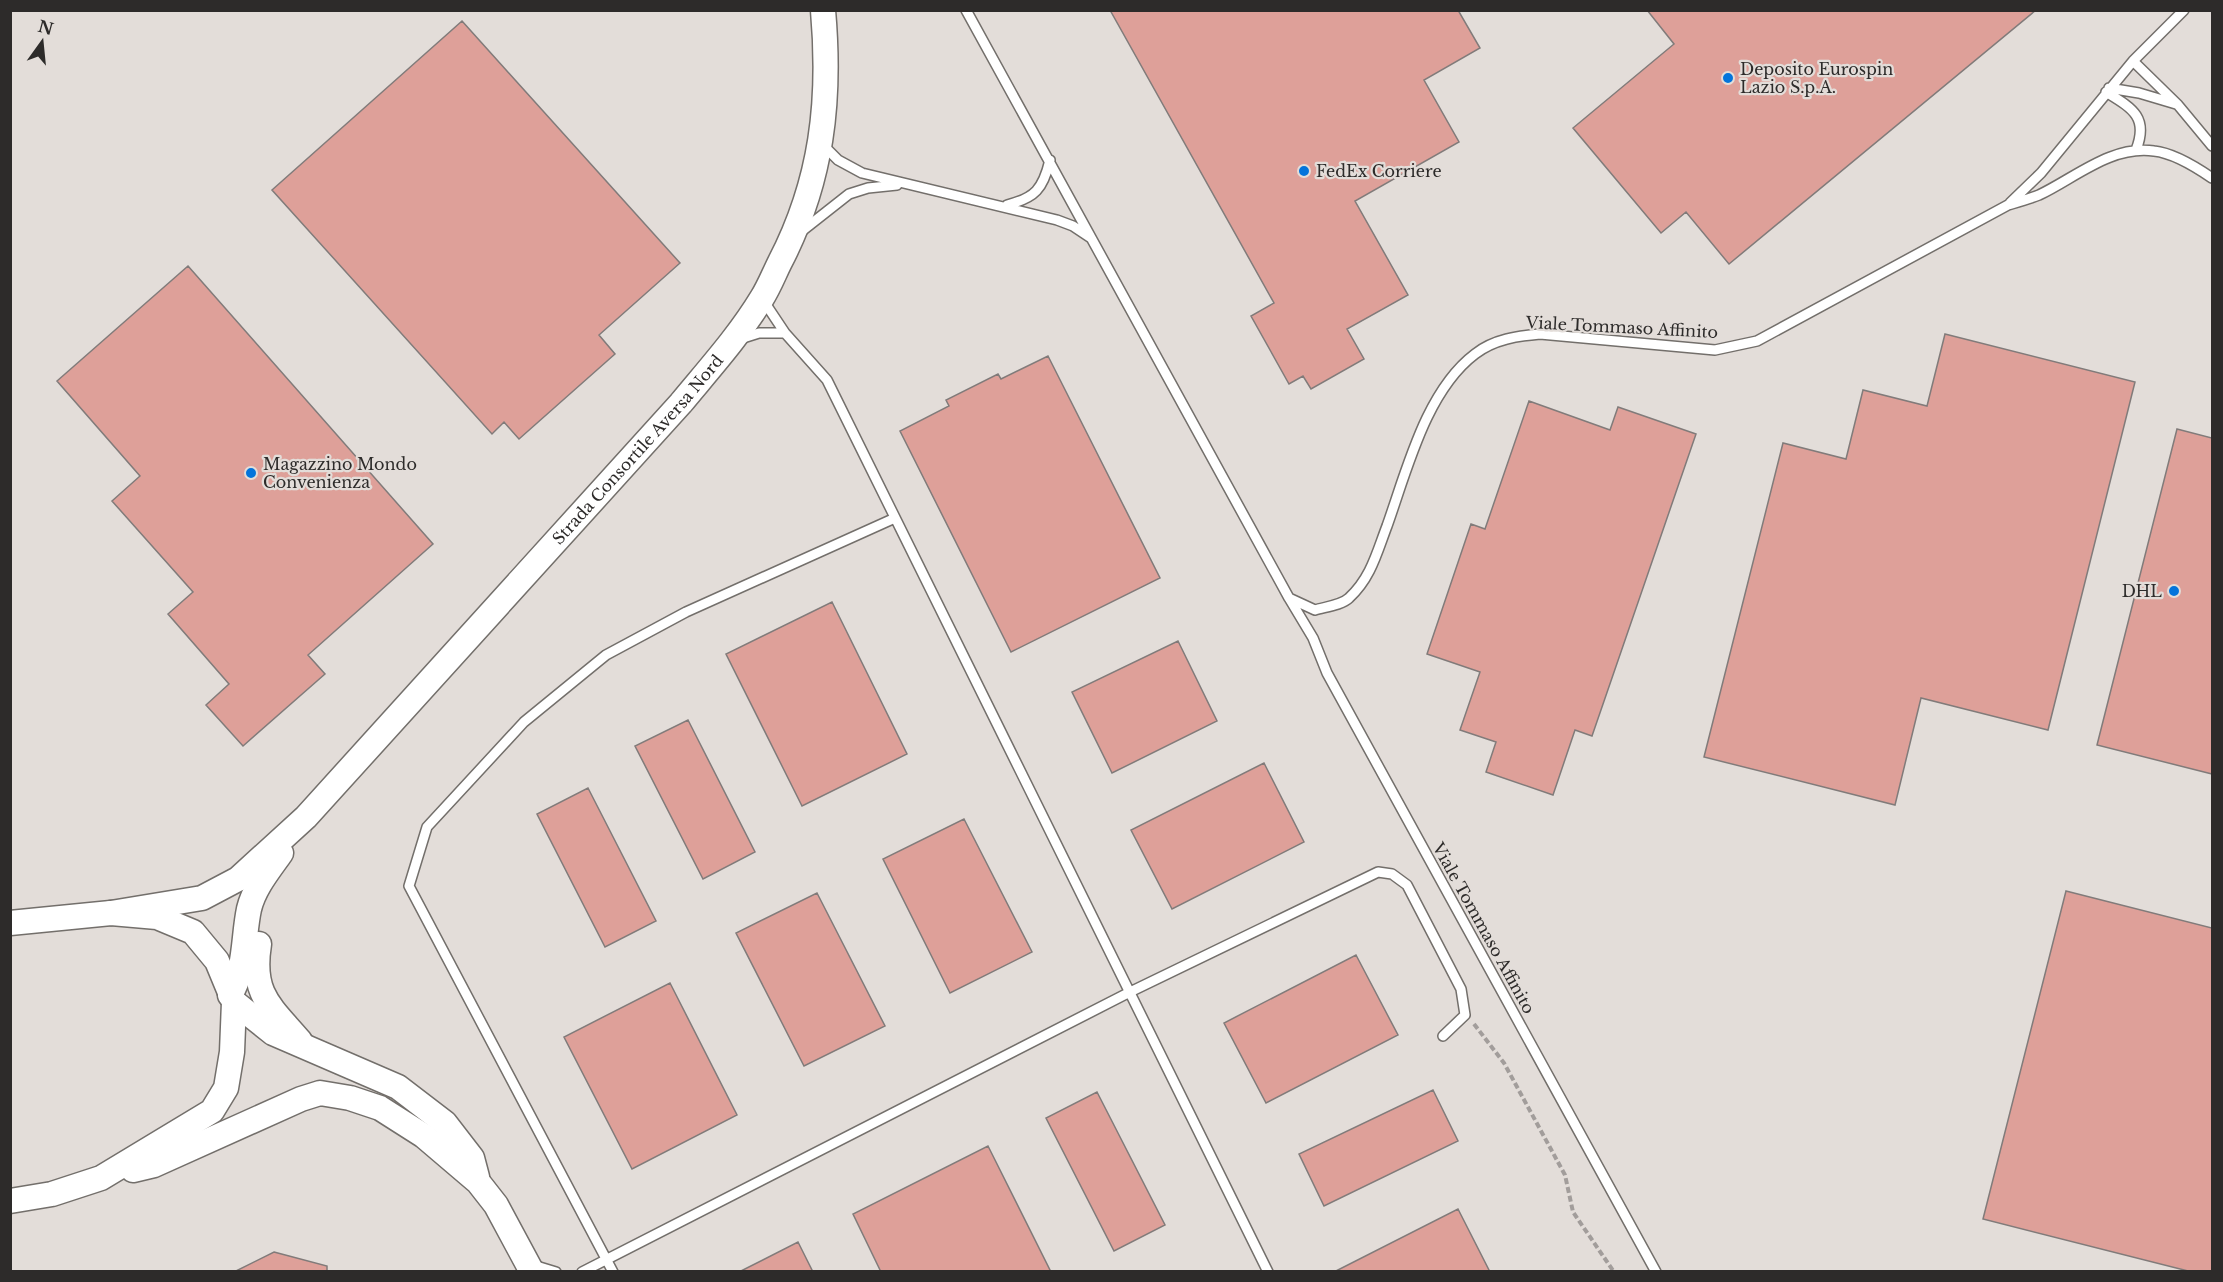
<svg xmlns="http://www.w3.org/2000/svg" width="2223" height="1282" font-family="'Libre Baskerville',serif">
<rect width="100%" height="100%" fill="#e3ddd9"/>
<path fill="#dea099" stroke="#817b7a" stroke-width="1.5" d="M 1110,10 L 1458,10 L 1480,48 L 1424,80 L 1459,142 L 1355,201 L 1408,295 L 1347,329 L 1364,359 L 1311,389 L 1303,376 L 1289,384 L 1251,316 L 1274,303 Z
M 1647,10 L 2036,10 L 1729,264 L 1686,212 L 1661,233 L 1573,128 L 1674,44 Z
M 462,21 L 680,263 L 599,335 L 615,354 L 519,439 L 504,422 L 492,434 L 272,190 Z
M 188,266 L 433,544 L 308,655 L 325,674 L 243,746 L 206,705 L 229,684 L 168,614 L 193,592 L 112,501 L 140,476 L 57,381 Z
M 1945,334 L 2135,382 L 2048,730 L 1921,698 L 1895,805 L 1704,757 L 1783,443 L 1846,459 L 1863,390 L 1927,406 Z
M 1048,356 L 1160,578 L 1011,652 L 900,431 L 949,406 L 946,400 L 998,374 L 1001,379 Z
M 1529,401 L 1610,430 L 1618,407 L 1696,434 L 1592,736 L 1575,730 L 1553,795 L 1486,772 L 1496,742 L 1460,730 L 1480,672 L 1427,654 L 1471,524 L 1485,529 Z
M 2177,429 L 2212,438 L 2212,774 L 2097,745 Z
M 832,602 L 907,754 L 802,806 L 726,654 Z
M 1178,641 L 1217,721 L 1112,773 L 1072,692 Z
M 688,720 L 755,852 L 703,879 L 635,746 Z
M 1264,763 L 1304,842 L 1172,909 L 1131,830 Z
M 588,788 L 656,921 L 605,947 L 537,814 Z
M 964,819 L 1032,952 L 950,993 L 883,859 Z
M 2066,891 L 2212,928 L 2212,1272 L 2192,1272 L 1983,1219 Z
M 817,893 L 885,1026 L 804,1066 L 736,933 Z
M 1356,955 L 1398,1035 L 1266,1103 L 1224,1023 Z
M 670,983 L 737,1115 L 632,1169 L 564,1037 Z
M 1433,1090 L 1458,1141 L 1324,1206 L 1299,1154 Z
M 1097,1092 L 1165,1225 L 1114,1251 L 1046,1118 Z
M 988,1146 L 1051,1272 L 881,1272 L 853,1214 Z
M 1458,1209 L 1490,1272 L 1334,1272 Z
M 798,1242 L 813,1272 L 739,1272 Z
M 274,1252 L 327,1266 L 327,1272 L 234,1272 Z"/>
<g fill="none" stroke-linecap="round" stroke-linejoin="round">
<defs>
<path id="service" d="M 966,10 L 1289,598 L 1315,610 C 1325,607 1342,605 1349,598 C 1371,578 1377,552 1387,526 C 1407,470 1426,391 1475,354 C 1494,339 1518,336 1540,334 L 1715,350 L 1757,341 L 2008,205 C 2018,202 2029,199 2039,195 C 2075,178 2111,145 2154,151 C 2174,153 2196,167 2212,178
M 2133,61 L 2178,105 L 2212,146
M 2109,88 L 2139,93 L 2176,104
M 2106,92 C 2132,108 2149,117 2136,150
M 823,145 L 838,160 L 862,173 L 1057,220 L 1073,226 L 1091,238
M 2010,203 L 2041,173 L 2133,61 L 2184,10
M 1007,205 C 1035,198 1043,189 1050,160
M 802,231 L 849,194 L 868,188 L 897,185
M 763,300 L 785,333 L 827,380 L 1268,1272
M 740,339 L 759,333 L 785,333
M 1289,598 L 1313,638 L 1327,673 L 1656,1272
M 533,1265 L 556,1272
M 582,1272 L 1130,992 L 1378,872 L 1392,874 L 1407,885 L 1461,989 L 1465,1015 L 1443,1036
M 613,1272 L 409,886 L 427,827 L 524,722 L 606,655 L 686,612 L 895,518"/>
<g id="tertiary">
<path id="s1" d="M 111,913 L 202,898 L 238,879 L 306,817 L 681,403 C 709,369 739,336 762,298 C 769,287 774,274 780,262 C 822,181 831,101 823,10"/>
<path d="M 10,923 L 111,913 L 157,917 L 193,932 L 217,961 L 234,1002 L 232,1052 L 226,1088 L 212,1111 L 101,1178 L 52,1194 L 10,1201"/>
<path d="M 259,944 C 251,994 270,1006 300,1041"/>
<path d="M 230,995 C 246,969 243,937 249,909 C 254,888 269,870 281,853"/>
<path d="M 234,1002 L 273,1033 L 398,1087 L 445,1123 L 472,1158 L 477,1177"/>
<path d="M 133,1170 L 154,1165 L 301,1099 L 320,1093 L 350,1098 L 380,1108 L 424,1136 L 478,1182 L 496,1205 L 532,1272"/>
</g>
</defs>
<use href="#service" stroke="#736f6b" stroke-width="12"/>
<use href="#tertiary" stroke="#736f6b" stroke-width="27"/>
<path stroke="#a29d9b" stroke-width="4" stroke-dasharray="6 3" stroke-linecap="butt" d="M 1474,1024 L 1504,1063 L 1565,1175 L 1573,1212 L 1614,1272"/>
<use href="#service" stroke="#fff" stroke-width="9"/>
<use href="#tertiary" stroke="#fff" stroke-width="24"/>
</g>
<g fill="#0374db" stroke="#e3ddd9" stroke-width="2">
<circle cx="1728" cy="78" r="6"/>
<circle cx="1304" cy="171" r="6"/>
<circle cx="251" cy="473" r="6"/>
<circle cx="2174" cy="591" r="6"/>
</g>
<g text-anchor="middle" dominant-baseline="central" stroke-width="4.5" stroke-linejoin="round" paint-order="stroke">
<g font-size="16" fill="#2d2b2a" stroke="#e3ddd9" text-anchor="start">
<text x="1740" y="69">Deposito Eurospin<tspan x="1740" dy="18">Lazio S.p.A.</tspan></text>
<text x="1316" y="171">FedEx Corriere</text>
<text x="263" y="464">Magazzino Mondo<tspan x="263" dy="18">Convenienza</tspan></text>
<text x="2162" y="591" text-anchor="end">DHL</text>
</g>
<g font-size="16" fill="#2d2b2a" stroke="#e3ddd9">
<text transform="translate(1622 327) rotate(3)">Viale Tommaso Affinito</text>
<text stroke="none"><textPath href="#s1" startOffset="720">Strada Consortile Aversa Nord</textPath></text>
<text transform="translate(1484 928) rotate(61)">Viale Tommaso Affinito</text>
</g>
</g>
<rect width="2223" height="1282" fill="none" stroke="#2d2b2a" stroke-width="24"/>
<g transform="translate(42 42) rotate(15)" stroke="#e3ddd9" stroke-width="4.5" paint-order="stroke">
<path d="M0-4.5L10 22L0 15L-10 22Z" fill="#2d2b2a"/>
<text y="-9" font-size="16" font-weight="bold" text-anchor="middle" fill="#2d2b2a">N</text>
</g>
</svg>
